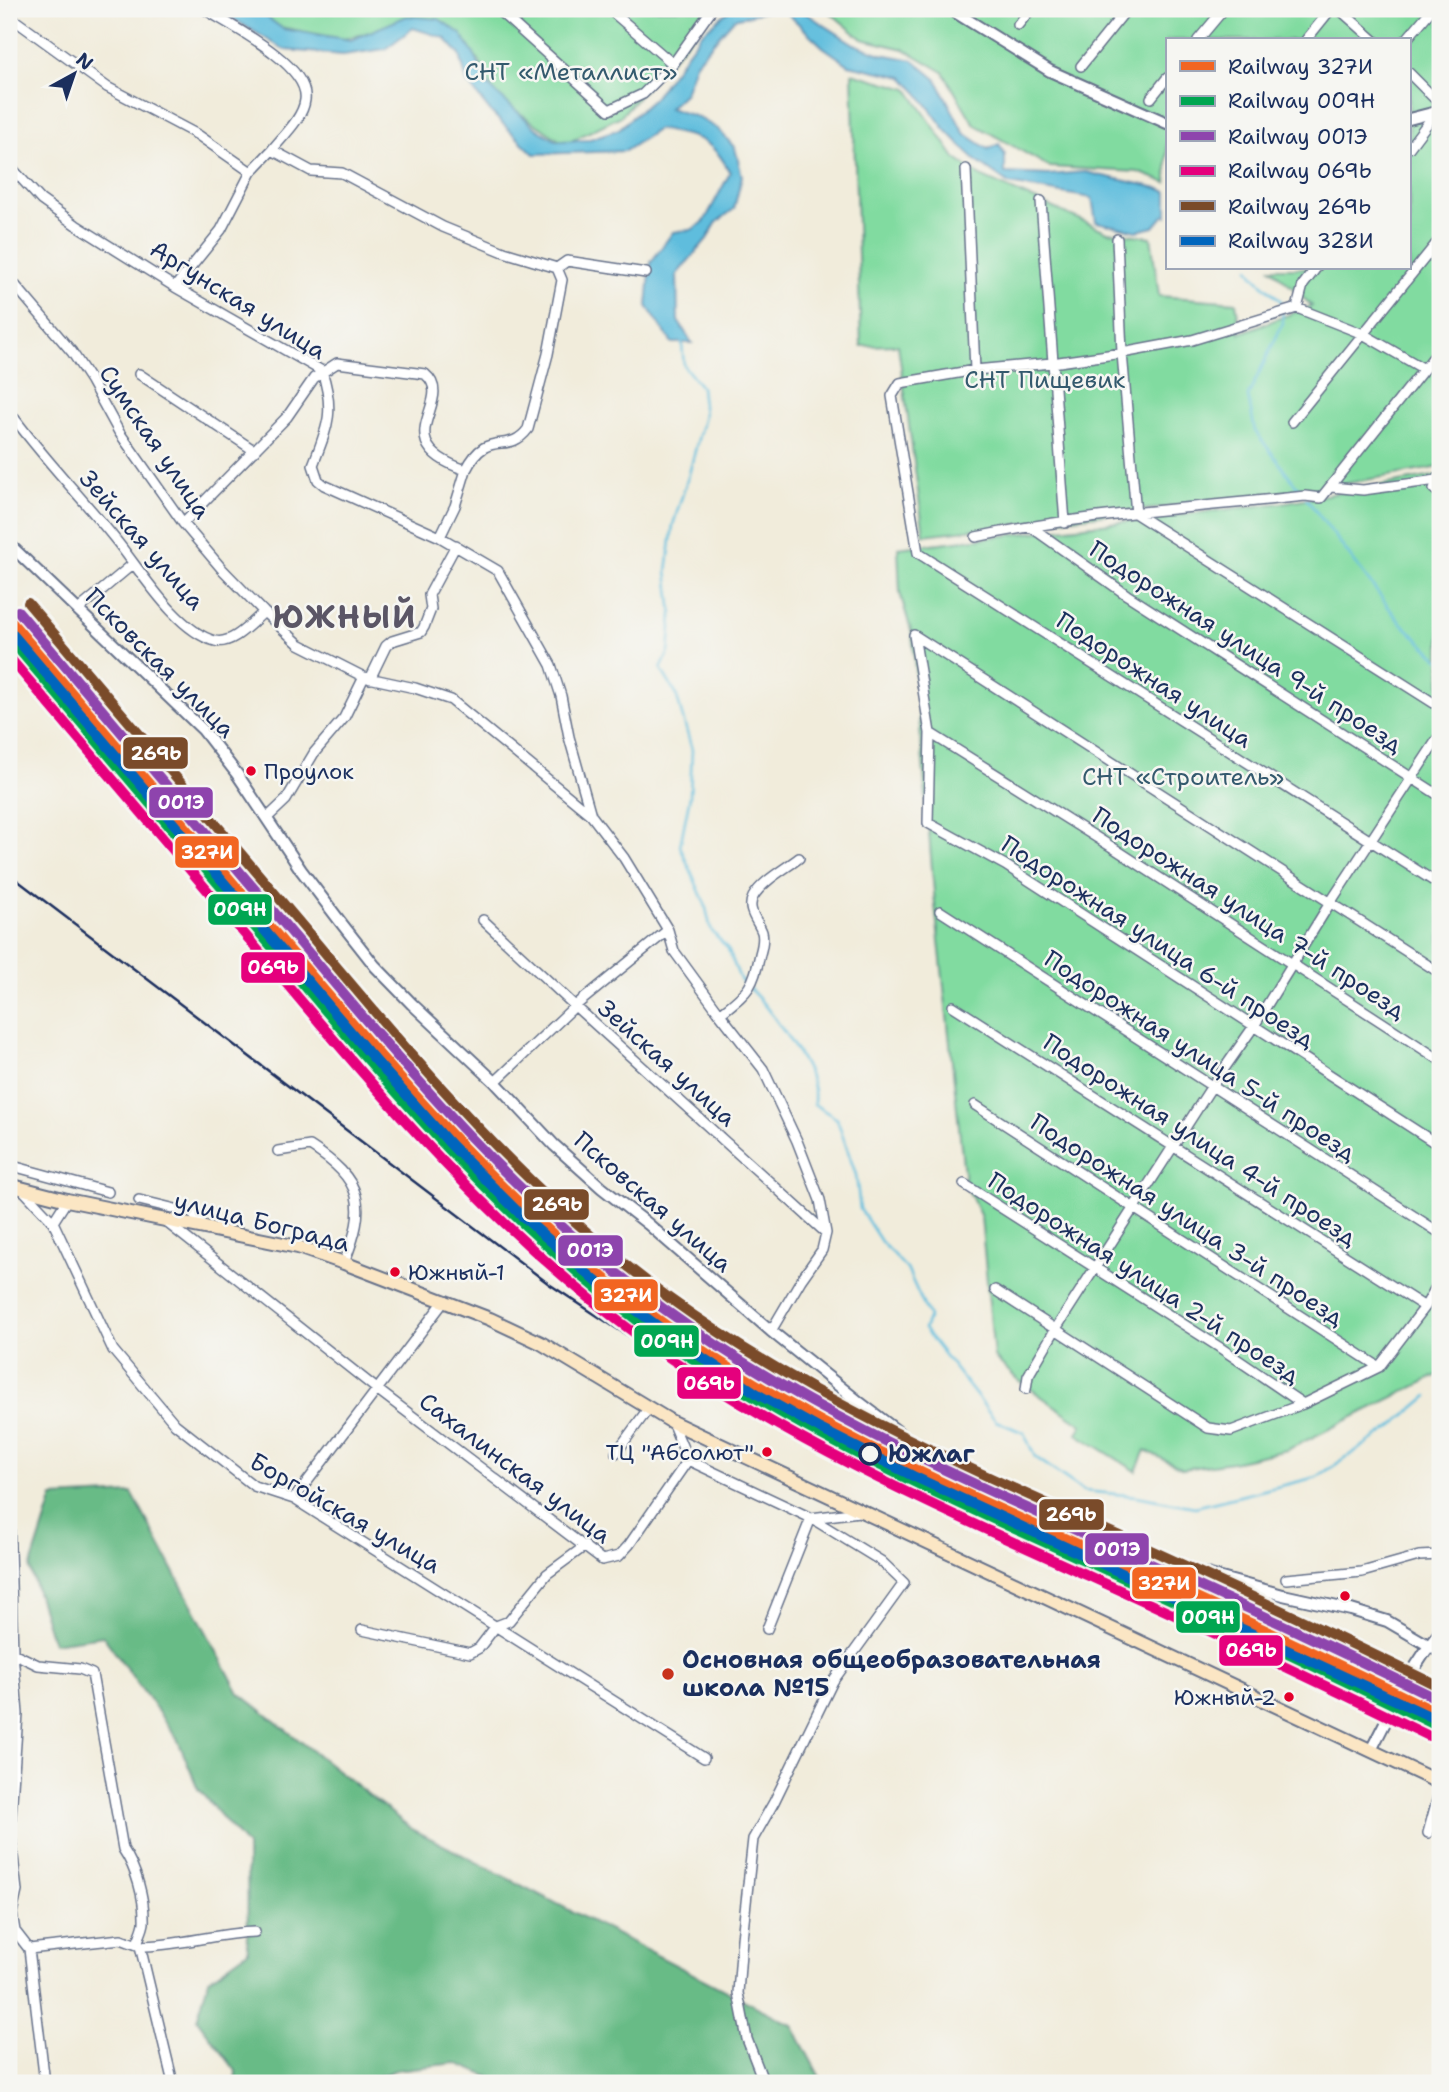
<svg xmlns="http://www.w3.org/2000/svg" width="1449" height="2092" font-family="'Shantell Sans',sans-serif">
<rect width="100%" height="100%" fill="#f6f6f2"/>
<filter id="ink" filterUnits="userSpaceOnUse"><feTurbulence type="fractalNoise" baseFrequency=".0143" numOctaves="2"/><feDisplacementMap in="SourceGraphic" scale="14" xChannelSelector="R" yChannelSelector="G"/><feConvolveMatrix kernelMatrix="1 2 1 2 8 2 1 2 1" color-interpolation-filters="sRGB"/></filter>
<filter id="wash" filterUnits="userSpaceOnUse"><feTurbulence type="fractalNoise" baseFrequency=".00686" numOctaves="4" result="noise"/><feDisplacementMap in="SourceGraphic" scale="28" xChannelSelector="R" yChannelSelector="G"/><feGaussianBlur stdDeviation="1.57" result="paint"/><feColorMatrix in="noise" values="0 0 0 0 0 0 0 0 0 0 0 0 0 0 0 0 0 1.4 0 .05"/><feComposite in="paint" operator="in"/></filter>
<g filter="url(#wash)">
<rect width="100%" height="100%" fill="#f1ecdb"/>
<path fill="#81dba0" stroke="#4e857f" stroke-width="2" d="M 245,9 L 716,9 L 621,116 L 565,144 L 495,96 L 479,60 L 449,27 L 392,26 L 344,39 L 280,27 Z
M 826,9 L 1440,9 L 1440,467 L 1292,493 L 924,535 L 898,345 L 861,346 L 852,73 L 908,89 L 955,158 L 980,176 L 1108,232 L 1151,237 L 1159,296 L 1236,302 L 1240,333 L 1312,306 L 1271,268 L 1409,268 L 1409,40 L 1167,40 L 1167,183 L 1138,172 L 1050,167 L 974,124 L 943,72 L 904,49 L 862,39 Z
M 1440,475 L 1440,1374 L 1287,1450 L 1232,1462 L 1183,1469 L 1145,1450 L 1136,1471 L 1077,1434 L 1082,1425 L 1018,1380 L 994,1357 L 981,1217 L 965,1183 L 935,904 L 912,634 L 900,593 L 898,548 L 1281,503 Z"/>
<path fill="#68bb86" stroke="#427572" stroke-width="2" d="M 132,1493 L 239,1693 L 412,1829 L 792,2025 L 823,2083 L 504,2083 L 456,2063 L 396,2070 L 360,2083 L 235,2083 L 236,2071 L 197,2019 L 209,1979 L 248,1951 L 247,1846 L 198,1789 L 177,1738 L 103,1636 L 53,1643 L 30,1569 L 53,1497 Z"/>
<path fill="#5fbddd" stroke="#3d769e" stroke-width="2" d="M 217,9 L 256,9 L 283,29 L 351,40 L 407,16 L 439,19 L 461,34 L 475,56 L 487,85 L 537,129 L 557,141 L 587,140 L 619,129 L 654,98 L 702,33 L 731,9 L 799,9 L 854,44 L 881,54 L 913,60 L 936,79 L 964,133 L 988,149 L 999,144 L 1005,155 L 1005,173 L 1048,175 L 1085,172 L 1158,188 L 1167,192 L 1167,216 L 1164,215 L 1154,227 L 1137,231 L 1096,222 L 1092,198 L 1009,184 L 975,160 L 945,129 L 918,93 L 903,77 L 849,65 L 823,47 L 786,12 L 770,10 L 734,19 L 696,62 L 685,93 L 669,108 L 697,117 L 718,129 L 735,148 L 742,176 L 734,209 L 717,222 L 707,239 L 677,274 L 678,321 L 692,343 L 672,343 L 647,306 L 651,262 L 673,232 L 691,230 L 704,222 L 730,173 C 712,136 695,137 658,129 L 625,151 L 534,154 L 490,111 L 467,82 L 460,55 L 445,38 L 413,28 L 385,49 L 343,55 L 285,50 Z"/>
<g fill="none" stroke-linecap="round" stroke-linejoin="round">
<path stroke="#5fbddd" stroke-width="2.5" d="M 1249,268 L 1254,276 L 1281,301 L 1283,323 L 1248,396 L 1255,431 L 1302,493
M 682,343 L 684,366 L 701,387 L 704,416 L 689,474 L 673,525 L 667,571 L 672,614 L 669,652 L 661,669 L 676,694 L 692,750 L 690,796 L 680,846 L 705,904 L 711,930 L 728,949 L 740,979 L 746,985
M 1306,498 L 1399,621 L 1440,660
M 750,989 C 769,1008 808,1062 813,1087 C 815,1092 814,1099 814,1104 L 837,1119 L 856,1175 L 860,1209 L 882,1243 L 907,1269 L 929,1317 L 924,1329 L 996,1421 L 1024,1433 L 1035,1457 L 1084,1491 L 1136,1496 L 1195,1507 L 1317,1477 L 1390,1428 L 1428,1396"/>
</g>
</g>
<g filter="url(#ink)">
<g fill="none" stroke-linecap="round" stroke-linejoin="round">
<defs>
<path id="minor" d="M 204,9 C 230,25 310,65 305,100 C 303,118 283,136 272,150
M 497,9 L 609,110 L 643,94 L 673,64 L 712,9
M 609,9 L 673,64
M 1339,9 L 1374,40
M 9,16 L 107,87 L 198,135 L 251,172
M 1018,25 L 1031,9
M 1198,40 L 1224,9
M 1306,40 L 1331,9
M 1406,40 L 1432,9
M 1081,66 L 1127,9
M 1409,73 L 1440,104
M 1151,98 L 1167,78
M 9,147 L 9,157
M 1409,148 L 1436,112
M 9,165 L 41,200 L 76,225 L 175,287 L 322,371 C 335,412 328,426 313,465 L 318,480 L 324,485 L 440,537 L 498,571 L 551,665 L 561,696 L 569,737 L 591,815
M 966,169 L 975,370
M 1041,201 L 1065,523
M 1117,239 L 1122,353 L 1136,514 L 1440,707
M 1316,268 L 1303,285 L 1297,308 L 1192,340 L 1122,353 L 1052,363 L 975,370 L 900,383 L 892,396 L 918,553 L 1440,885
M 9,278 L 72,352 L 91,381 L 119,432 L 183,523 L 222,569 L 264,612 L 299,644 L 364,677 L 415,688 L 451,700 L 591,815 L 624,858 L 668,930 L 674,951 L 720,1014 L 763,1069 L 797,1141 L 820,1200 L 826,1233 L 822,1250 L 801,1280 L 771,1331
M 175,287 L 221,230 L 251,172 L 272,150 L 311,171 L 342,173 L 443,227 L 504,252 L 557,268 L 567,261 L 646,273
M 1424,369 L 1440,349
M 139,374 L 255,451
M 9,411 C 41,456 80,495 115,539 C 139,568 176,631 215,641 C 233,645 252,622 264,612
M 1292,422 L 1440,239
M 1439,477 L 1434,489 L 1440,494
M 1331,487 L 1363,490 L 1437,480
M 183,523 L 287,417 L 314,378 L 337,363 L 425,374 C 458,401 382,442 466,470 C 488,426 507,457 528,429 L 548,354 L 562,280 L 557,268
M 1031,527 L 1127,595 L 1440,796
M 440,537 L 455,506 L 466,470
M 976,537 C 1083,514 1195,508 1305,496 L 1321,498 L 1424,369 L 1363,334 L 1297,308
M 78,610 L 133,564
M 914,635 L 930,733 L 928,823 L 1005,865 L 1440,1146
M 914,635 L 1440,973
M 370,679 L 386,646 L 392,641 L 421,632 L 424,627 L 431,609 L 429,595 L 456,545
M 930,733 L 1115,849 L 1440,1060
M 267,818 L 286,800 L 314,753 L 344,718 L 364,677
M 940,911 L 1440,1233
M 483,920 L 575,1006 L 825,1232
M 953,1006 L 1425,1307
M 720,1014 C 747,992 753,990 760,954 C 762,947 764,939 762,932 C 758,921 746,910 753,897 C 762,881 785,869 799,858
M 495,1082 L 575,1006 L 668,930
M 975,1105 L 1379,1367
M 278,1151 L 310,1146 C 363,1180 368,1205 344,1263
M 9,1165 L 108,1192
M 964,1184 L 1219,1347 L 1303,1404
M 23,1190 L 53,1222 L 113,1350 L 175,1424 L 254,1486 L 294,1499 L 704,1758
M 139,1200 L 192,1213 L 205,1228
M 53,1222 L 67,1200
M 166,1222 L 378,1390 L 602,1560 L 619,1556 L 629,1545 L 688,1460 L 811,1518 L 767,1629
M 995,1290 L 1208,1428 L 1231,1431 L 1303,1404 L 1379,1367 L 1425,1307 L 1440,1280
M 1026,1389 L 1028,1376 L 1055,1330 L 1212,1086 L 1254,1026 L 1330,903 L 1440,735
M 672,1422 L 688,1460
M 616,1453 L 648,1409
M 294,1499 L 445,1300
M 9,1513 L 13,1653 L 18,1714 L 10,1830 L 17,1891 L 12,1913 L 15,1931 L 29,1949
M 1286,1579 L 1362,1572 L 1419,1556 L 1440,1555
M 362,1630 L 470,1653 L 479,1648 L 496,1626 L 509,1621 L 547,1574 L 585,1546
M 13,1653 L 38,1665 L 80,1669 L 92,1674 L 123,1849 C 136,1868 145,1899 144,1923 C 143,1930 139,1937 137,1944
M 1428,1833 L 1440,1789
M 140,1946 C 179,1946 216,1933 255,1932
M 45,2083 L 29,1949 L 121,1939 L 140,1946 L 173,2083
M 764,2083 L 747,2039 L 738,1993 L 742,1939 L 753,1839 L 774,1802 L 833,1681 L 904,1583 L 881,1561 L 811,1518 L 859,1512"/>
<path id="tertiary" d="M 950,9 L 1050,71 L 1167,123
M 1409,119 L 1440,111
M 9,544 L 203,730 L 237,774 L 301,870 L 342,924 L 375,966 L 412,1004 L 495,1082 L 554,1145 L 602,1188 L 648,1224 L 771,1331 L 859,1402 L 938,1462 L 1031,1509 L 1134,1554 L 1283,1595 L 1351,1610 L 1387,1621 L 1440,1652
M 1371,1750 C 1392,1710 1411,1667 1440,1632"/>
<path id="secondary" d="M 9,1185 L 67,1200 L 298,1247 L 344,1263 L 490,1319 L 541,1343 L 672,1422 L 1440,1783"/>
</defs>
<use href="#minor" stroke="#66718a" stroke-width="12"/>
<use href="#tertiary" stroke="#66718a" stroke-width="14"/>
<use href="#secondary" stroke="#66718a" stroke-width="16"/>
<use href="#minor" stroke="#fff" stroke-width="9"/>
<use href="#tertiary" stroke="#fff" stroke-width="10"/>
<use href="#secondary" stroke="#fbe6c4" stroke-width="12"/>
<path stroke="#1b2f5e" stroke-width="2.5" d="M 9,874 L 549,1284 L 655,1354 L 717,1389 L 910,1483 L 1440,1730"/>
<defs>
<path id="rail-1" d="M 9,619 C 101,727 192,834 283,942 C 397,1076 509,1211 652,1315 C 789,1416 943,1484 1098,1553 C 1213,1605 1327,1658 1440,1714"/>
<path id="rail-2" d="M 9,638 C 98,742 187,847 276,952 C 388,1086 501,1219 642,1324 C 779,1424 932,1492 1086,1561 C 1203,1614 1319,1668 1435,1725"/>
<path id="rail-3" d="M 18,611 C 111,720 204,830 297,939 C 409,1072 522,1207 664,1309 C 799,1407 949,1473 1100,1541 C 1214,1592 1328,1645 1440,1700"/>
<path id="rail-4" d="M 9,657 C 97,761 186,865 275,970 C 386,1102 499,1235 640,1337 C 779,1438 935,1507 1091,1577 C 1204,1628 1317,1681 1429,1736"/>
<path id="rail-5" d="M 28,603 C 120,712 213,820 305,929 C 416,1062 528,1195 669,1298 C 803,1395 952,1461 1102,1528 C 1216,1579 1329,1632 1440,1687"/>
<path id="rail-6" d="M 9,630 L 368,1052 L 451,1145 L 522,1216 L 597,1282 L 691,1350 L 759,1395 L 820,1429 L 913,1476 L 1440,1721"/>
</defs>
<use href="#rail-1" stroke="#f6f6f2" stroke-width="16"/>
<use href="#rail-2" stroke="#f6f6f2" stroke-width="16"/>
<use href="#rail-3" stroke="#f6f6f2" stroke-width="16"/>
<use href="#rail-4" stroke="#f6f6f2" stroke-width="16"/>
<use href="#rail-5" stroke="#f6f6f2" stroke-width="16"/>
<use href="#rail-6" stroke="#f6f6f2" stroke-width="16"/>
<use href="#rail-1" stroke="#f26522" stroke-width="10"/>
<use href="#rail-2" stroke="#00a651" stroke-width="10"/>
<use href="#rail-3" stroke="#8e44ad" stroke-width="10"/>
<use href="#rail-4" stroke="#e5007d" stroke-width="10"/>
<use href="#rail-5" stroke="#7a4b2a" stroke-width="10"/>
<use href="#rail-6" stroke="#0065bd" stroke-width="10"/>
</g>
</g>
<g fill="#e4002b" stroke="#f6f6f2" stroke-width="2.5">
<circle cx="251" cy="771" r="6"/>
<circle cx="395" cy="1272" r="6"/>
<circle cx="767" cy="1452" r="6"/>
<circle cx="1345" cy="1596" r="6"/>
<circle cx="1289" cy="1697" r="6"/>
</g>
<circle fill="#f6f6f2" stroke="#1b2f5e" stroke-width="3.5" cx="870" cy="1454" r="10"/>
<circle fill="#c8321e" stroke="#f6f6f2" stroke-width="2.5" cx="668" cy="1674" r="7"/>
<g text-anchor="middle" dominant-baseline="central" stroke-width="5" stroke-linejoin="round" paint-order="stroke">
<g font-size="22" fill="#1b2f5e" stroke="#f6f6f2" text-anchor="start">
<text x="264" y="771">Проулок</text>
<text x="408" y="1272">Южный-1</text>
<text x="754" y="1452" text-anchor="end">ТЦ "Абсолют"</text>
<text x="1276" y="1697" text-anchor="end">Южный-2</text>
</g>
<g font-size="24" fill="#345a6e" stroke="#f6f6f2">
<text x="571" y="72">СНТ «Металлист»</text>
<text x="1045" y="380">СНТ Пищевик</text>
<text x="1183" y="777">СНТ «Строитель»</text>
</g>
<g font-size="24" fill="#1b2f5e" stroke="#f6f6f2">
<text transform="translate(238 300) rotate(32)">Аргунская улица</text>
<text transform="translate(155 442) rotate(56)">Сумская улица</text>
<text transform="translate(142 540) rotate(49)">Зейская улица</text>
<text transform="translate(1246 647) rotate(33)">Подорожная улица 9-й проезд</text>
<text transform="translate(160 663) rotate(45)">Псковская улица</text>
<text transform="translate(1154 680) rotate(33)">Подорожная улица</text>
<text transform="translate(1249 913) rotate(33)">Подорожная улица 7-й проезд</text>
<text transform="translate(1158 942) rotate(33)">Подорожная улица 6-й проезд</text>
<text transform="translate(1200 1056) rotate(33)">Подорожная улица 5-й проезд</text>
<text transform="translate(667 1063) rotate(42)">Зейская улица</text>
<text transform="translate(1200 1140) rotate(33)">Подорожная улица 4-й проезд</text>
<text transform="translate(653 1202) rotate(41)">Псковская улица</text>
<text transform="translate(1187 1220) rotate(33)">Подорожная улица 3-й проезд</text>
<text transform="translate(262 1222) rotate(14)">улица Бограда</text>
<text transform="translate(1144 1278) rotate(33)">Подорожная улица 2-й проезд</text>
<text transform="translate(515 1468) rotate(37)">Сахалинская улица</text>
<text transform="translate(345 1513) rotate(30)">Боргойская улица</text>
</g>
<g font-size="24" font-weight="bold" fill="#1b2f5e" stroke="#f6f6f2" text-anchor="start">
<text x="888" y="1454">Южлаг</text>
</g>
<g font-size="24" font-weight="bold" fill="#1b2f5e" stroke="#f6f6f2" text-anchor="start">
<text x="682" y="1660">Основная общеобразовательная<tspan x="682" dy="28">школа №15</tspan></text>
</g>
<g font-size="32" font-weight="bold" letter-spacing="2" fill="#5b5666" stroke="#f6f6f2">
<text x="345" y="616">ЮЖНЫЙ</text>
</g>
</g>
<g stroke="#f6f6f2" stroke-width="2.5">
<rect x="122" y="736" width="67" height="34" rx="7" fill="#7a4b2a"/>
<rect x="148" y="786" width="66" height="33" rx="7" fill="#8e44ad"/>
<rect x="174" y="835" width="66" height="34" rx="7" fill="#f26522"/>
<rect x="207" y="893" width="66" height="33" rx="7" fill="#00a651"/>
<rect x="240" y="951" width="66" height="33" rx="7" fill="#e5007d"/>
<rect x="523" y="1188" width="67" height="33" rx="7" fill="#7a4b2a"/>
<rect x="557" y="1234" width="67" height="33" rx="7" fill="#8e44ad"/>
<rect x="593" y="1278" width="66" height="34" rx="7" fill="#f26522"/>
<rect x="633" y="1324" width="67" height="34" rx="7" fill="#00a651"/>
<rect x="676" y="1366" width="66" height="34" rx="7" fill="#e5007d"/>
<rect x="1038" y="1498" width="67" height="33" rx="7" fill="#7a4b2a"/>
<rect x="1084" y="1532" width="66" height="34" rx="7" fill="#8e44ad"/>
<rect x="1131" y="1566" width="66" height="34" rx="7" fill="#f26522"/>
<rect x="1175" y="1600" width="66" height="34" rx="7" fill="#00a651"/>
<rect x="1218" y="1634" width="66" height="33" rx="7" fill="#e5007d"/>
</g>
<g font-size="19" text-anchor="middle" font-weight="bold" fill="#fff">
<text x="156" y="760">269Ь</text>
<text x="181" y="809">001Э</text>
<text x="207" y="859">327И</text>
<text x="240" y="916">009Н</text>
<text x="273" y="974">069Ь</text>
<text x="557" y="1211">269Ь</text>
<text x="590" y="1257">001Э</text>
<text x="626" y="1302">327И</text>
<text x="667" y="1348">009Н</text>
<text x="709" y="1390">069Ь</text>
<text x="1071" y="1521">269Ь</text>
<text x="1117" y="1556">001Э</text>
<text x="1164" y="1590">327И</text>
<text x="1208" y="1624">009Н</text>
<text x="1251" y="1657">069Ь</text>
</g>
<rect width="1449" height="2092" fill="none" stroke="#f6f6f2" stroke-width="35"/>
<rect x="1166" y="38" width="245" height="231" fill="#f6f6f2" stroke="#9ea6b7" stroke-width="2"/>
<rect x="1180" y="61" width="35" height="10" fill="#f26522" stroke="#9ea6b7" stroke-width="2"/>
<text x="1228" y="74" font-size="21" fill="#1b2f5e">Railway 327И</text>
<rect x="1180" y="96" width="35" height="10" fill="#00a651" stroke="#9ea6b7" stroke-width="2"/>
<text x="1228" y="108" font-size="21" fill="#1b2f5e">Railway 009Н</text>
<rect x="1180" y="131" width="35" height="10" fill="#8e44ad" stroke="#9ea6b7" stroke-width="2"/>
<text x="1228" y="144" font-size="21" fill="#1b2f5e">Railway 001Э</text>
<rect x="1180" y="166" width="35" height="10" fill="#e5007d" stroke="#9ea6b7" stroke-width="2"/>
<text x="1228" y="178" font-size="21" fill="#1b2f5e">Railway 069Ь</text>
<rect x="1180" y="201" width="35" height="10" fill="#7a4b2a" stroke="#9ea6b7" stroke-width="2"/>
<text x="1228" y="214" font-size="21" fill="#1b2f5e">Railway 269Ь</text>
<rect x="1180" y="236" width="35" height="10" fill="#0065bd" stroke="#9ea6b7" stroke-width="2"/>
<text x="1228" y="248" font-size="21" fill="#1b2f5e">Railway 328И</text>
<g transform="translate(74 74) rotate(40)" stroke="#f6f6f2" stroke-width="5" paint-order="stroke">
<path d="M0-5L12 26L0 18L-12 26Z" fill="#1b2f5e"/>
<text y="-10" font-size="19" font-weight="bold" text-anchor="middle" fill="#1b2f5e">N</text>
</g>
</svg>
